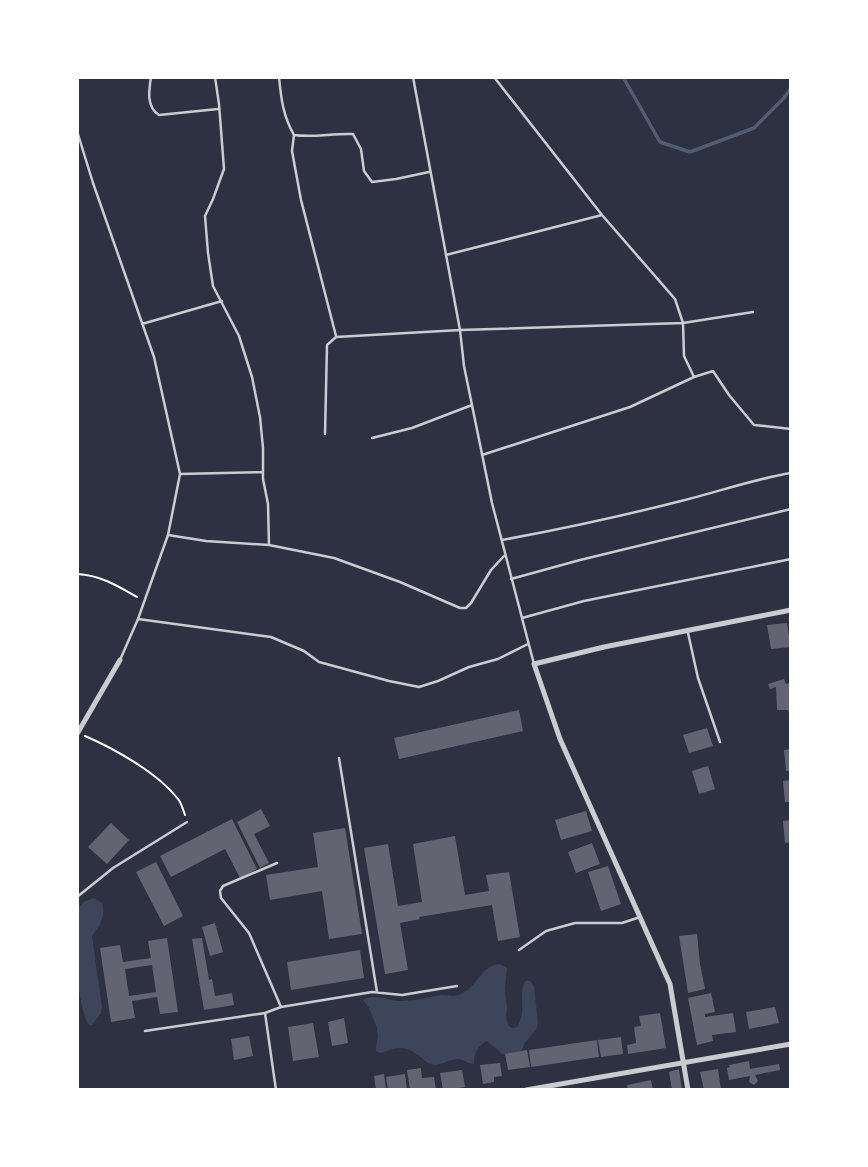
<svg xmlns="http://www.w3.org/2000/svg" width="868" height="1167" font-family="'Roboto Condensed',sans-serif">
<rect width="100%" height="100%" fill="#2d3142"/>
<path fill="#3c4559" d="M 94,898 L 102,903 C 106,918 100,925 92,936 L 102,1007 L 101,1013 L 92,1025 L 88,1024 C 73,989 77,946 77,909 L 85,901 Z
M 500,964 L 507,968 L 505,989 L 507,1007 L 506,1018 L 509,1026 L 512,1028 L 517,1027 C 528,1008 517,998 525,981 L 530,981 L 534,986 L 538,1022 L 537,1028 L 524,1044 L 522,1050 L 517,1054 L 502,1054 L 487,1041 C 478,1045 473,1055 474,1064 C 469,1064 464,1060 458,1059 C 449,1059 440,1067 431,1064 C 428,1064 424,1060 422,1058 C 405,1045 400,1046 381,1053 L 376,1051 L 376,1046 L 378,1037 L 377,1028 L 369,1008 L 363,1000 C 375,993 386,1000 399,1001 C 414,1001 428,997 442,995 C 448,995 453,997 458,995 C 478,989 479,966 500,964 Z"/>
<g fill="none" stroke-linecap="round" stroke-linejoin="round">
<path stroke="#4f5d75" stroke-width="3.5" d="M 623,77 L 660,142 L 690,152 L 754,128 L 784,98 L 791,88"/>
</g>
<path fill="#626471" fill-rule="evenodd" d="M 787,623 L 791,647 L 771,649 L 767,625 Z
M 784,679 L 786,684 L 791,683 L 791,713 L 789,713 L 788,710 L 777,710 L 776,687 L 770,689 L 768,684 Z
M 519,710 L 523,731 L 399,759 L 394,738 Z
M 707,728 L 713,746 L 689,753 L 683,735 Z
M 791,749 L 791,771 L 786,771 L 784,750 Z
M 708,766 L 715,789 L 699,794 L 692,771 Z
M 791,780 L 791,802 L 785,802 L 783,781 Z
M 261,809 L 270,826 L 254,834 L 269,863 L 260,868 L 237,822 Z
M 586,811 L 592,831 L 561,840 L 555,820 Z
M 232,819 L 257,869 L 240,878 L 225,849 L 171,877 L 160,856 Z
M 791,820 L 791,842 L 785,843 L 783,821 Z
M 111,823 L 129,840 L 107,864 L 88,847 Z
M 345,828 L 362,934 L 329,939 L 322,891 L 270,900 L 266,875 L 318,867 L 313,833 Z
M 455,836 L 465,895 L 489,891 L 486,875 L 509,872 L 520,937 L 498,941 L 492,905 L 419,917 L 420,919 L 400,923 L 408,970 L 385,974 L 364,848 L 388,844 L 398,906 L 422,902 L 413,844 Z
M 592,843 L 600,864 L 576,873 L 568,852 Z
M 156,862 L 183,916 L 164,926 L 136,872 Z
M 608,866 L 621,904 L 601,911 L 588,872 Z
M 215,923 L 223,952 L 210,956 L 202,927 Z
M 697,934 L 700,964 L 705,989 L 688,993 L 679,936 Z
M 167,938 L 178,1012 L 160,1014 L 157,997 L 132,1001 L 135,1018 L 111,1022 L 100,948 L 120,945 L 123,962 L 151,958 L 148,941 ZM 152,965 L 156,992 L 129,996 L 125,969 Z
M 202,938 L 209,980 L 212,979 L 215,996 L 232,993 L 234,1005 L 204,1010 L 192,939 Z
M 360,950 L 364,978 L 291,990 L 287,962 Z
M 711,993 L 715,1012 L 705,1014 L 705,1017 L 733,1013 L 736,1032 L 712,1035 L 713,1041 L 697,1045 L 688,998 Z
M 775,1007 L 779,1023 L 749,1029 L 746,1012 Z
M 660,1013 L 666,1048 L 628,1054 L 627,1045 L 636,1043 L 634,1027 L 641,1026 L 639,1016 Z
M 344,1018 L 348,1043 L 332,1046 L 328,1022 Z
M 313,1023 L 319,1057 L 293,1061 L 288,1027 Z
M 249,1036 L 253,1056 L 234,1060 L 231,1039 Z
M 621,1037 L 623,1054 L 601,1057 L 598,1040 Z
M 597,1040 L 599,1057 L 531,1067 L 529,1050 Z
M 527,1050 L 530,1067 L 508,1070 L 505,1054 Z
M 749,1061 L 750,1069 L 779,1064 L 780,1070 L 755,1075 L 758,1081 L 754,1085 L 749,1082 L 750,1076 L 729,1080 L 727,1068 L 730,1067 L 729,1065 Z
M 500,1063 L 502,1076 L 494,1077 L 494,1082 L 483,1084 L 480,1065 Z
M 421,1068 L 422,1078 L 434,1077 L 436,1090 L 410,1090 L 407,1070 Z
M 679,1069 L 682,1090 L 672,1090 L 669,1072 Z
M 718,1069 L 721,1090 L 704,1090 L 700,1072 Z
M 462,1070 L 465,1087 L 443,1090 L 440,1073 Z
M 384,1074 L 386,1090 L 376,1090 L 374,1076 Z
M 405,1074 L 407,1090 L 388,1090 L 386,1077 Z
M 651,1080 L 653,1090 L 628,1090 L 627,1085 Z"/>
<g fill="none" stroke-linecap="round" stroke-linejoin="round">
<path stroke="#fff" stroke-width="2" d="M 77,574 C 100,575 118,586 137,597
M 85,736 C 115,749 158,773 178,799 C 182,804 183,810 185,815"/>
<path stroke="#caccd0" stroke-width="2.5" d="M 151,77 C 149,90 146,107 159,115 L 218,109
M 215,77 L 219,104 L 224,169 L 213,199 L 205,216 L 208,253 L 213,286 L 239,336 L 252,377 L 260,417 L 263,448 L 263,479 L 268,504 L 269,545
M 279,77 C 281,98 283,116 294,135 C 313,138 333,133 353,134 L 361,149 L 364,171 L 372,182 L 396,179 L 429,172
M 413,77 L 460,330 L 464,366 L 492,503 L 534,664
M 494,77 L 602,215 L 675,299 L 683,323 L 684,356 L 694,377 L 713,371 L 729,395 L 754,425 L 791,429
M 77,131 L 93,183 L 154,357 L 180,474 L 168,535 L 138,619 L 120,660
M 294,135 L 292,151 L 301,200 L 336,336
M 446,255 L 602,215
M 142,324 L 222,301
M 325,434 L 327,345 L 336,337 L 460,330 L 683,323 L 753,312
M 372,438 L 412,428 L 472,405
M 482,455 L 630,407 L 694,377
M 180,474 L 263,472
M 168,535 L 206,541 L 269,545 L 334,558 L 400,582 L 460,608 L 466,608 L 471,603 L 491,570 L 504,556
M 502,540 C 562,529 622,516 681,501 C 718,492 754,479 791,473
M 511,579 L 580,560 L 791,509
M 522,618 L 584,601 L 791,559
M 138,619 L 271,637 L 304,651 L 319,662 L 389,681 L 419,687 L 438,681 L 469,667 L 498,659 L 528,644
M 688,633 L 698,678 L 720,742
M 339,758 L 377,992
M 277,863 L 223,886 L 220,891 L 221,898 L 249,933 L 281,1007
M 77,897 L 113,868 L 187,822
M 519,950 L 546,931 L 575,923 L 622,923 L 640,917
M 145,1031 L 265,1013
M 276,1090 L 265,1013 L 281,1007 L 372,992 L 402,995 L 457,986"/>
<path stroke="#caccd0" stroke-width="5" d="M 77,734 L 120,660
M 526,1090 L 791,1044
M 688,1090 L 670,984 L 560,739 L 534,664 L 604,647 L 791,610"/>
</g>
<rect width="868" height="1167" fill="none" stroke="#ffffff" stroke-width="158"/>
</svg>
